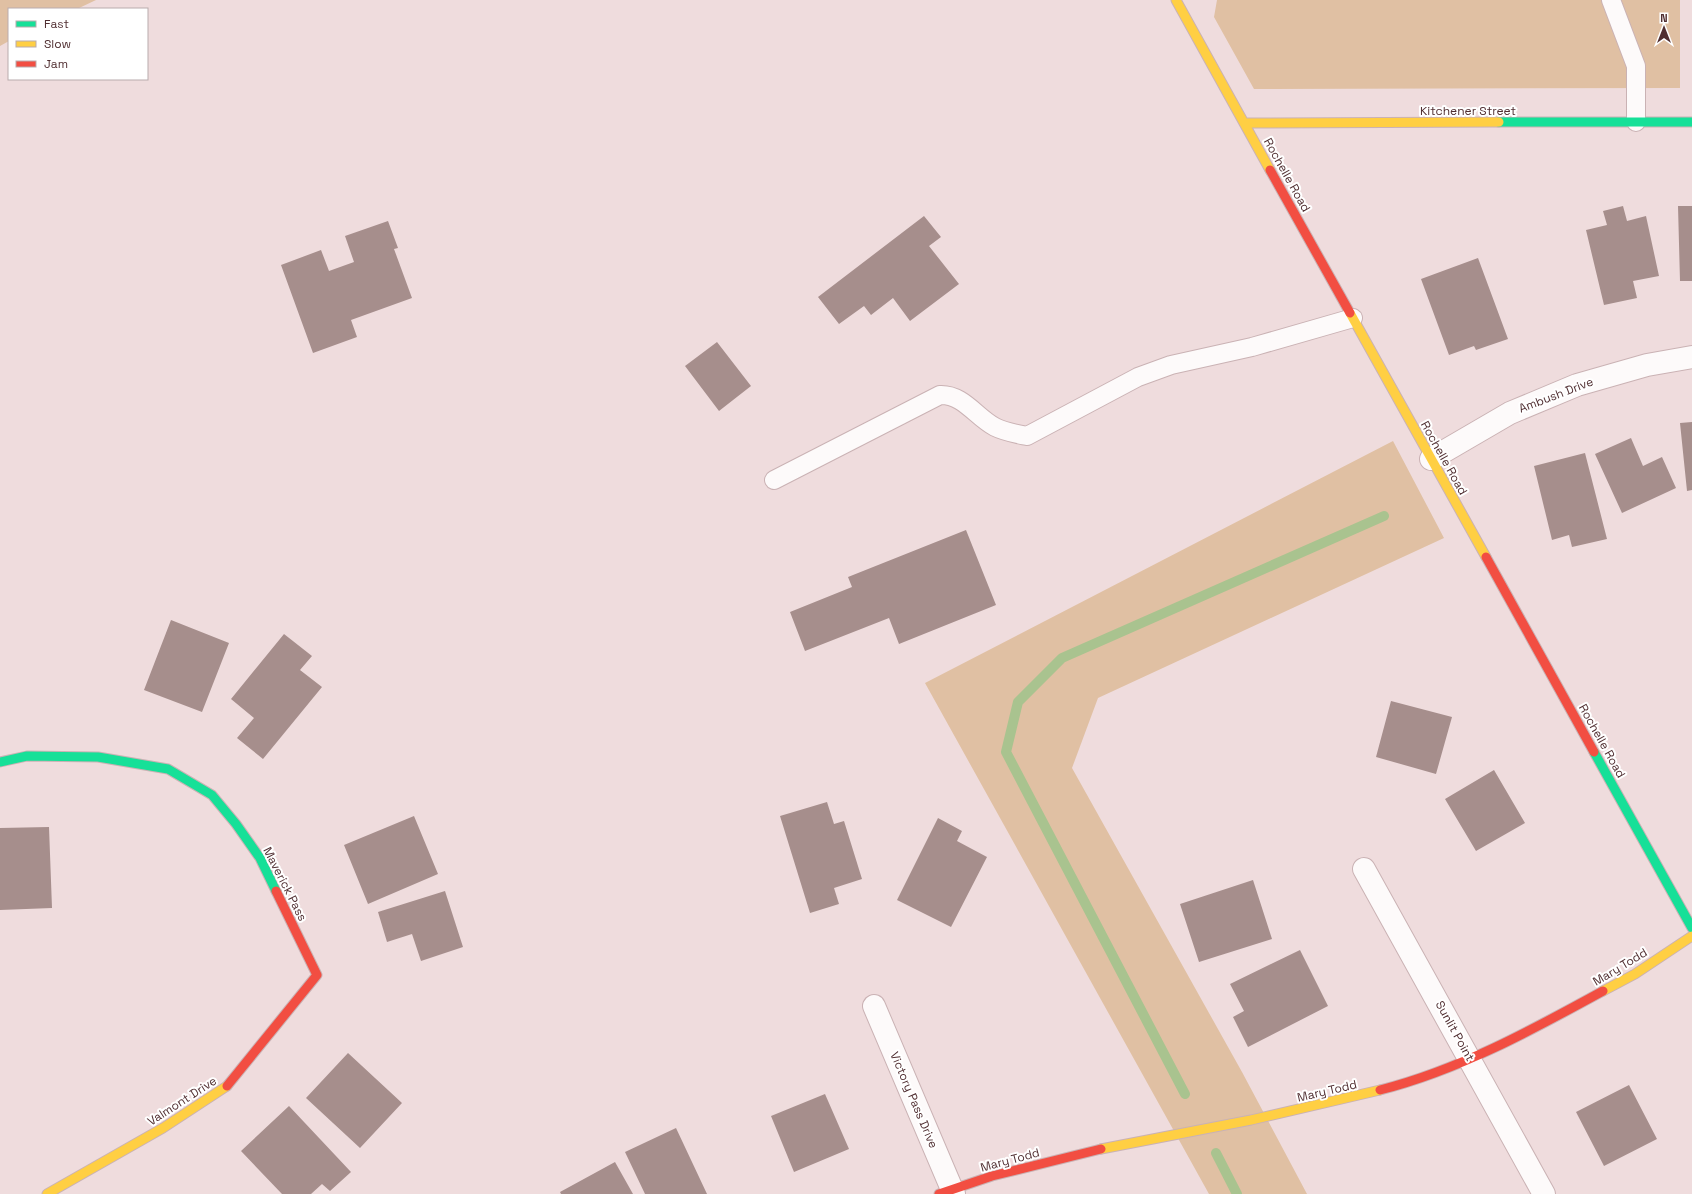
<svg xmlns="http://www.w3.org/2000/svg" width="1692" height="1194" font-family="'Space Grotesk',sans-serif">
<rect width="100%" height="100%" fill="#efdcdd"/>
<path fill="#e0c0a3" d="M 0,0 L 96,0 L 77,9 L 9,9 L 9,41 L 0,46 Z
M 1217,0 L 1680,0 L 1680,88 L 1254,89 L 1214,17 Z
M 1393,441 L 1444,538 L 1098,698 L 1072,768 L 1242,1072 L 1307,1194 L 1209,1194 L 925,683 Z"/>
<g fill="none" stroke-linecap="round" stroke-linejoin="round">
<path stroke="#a9c38f" stroke-width="10" d="M 1185,1094 L 1006,752 L 1018,702 L 1062,658 L 1384,516
M 1216,1153 L 1237,1194"/>
</g>
<path fill="#a68e8c" d="M 1623,206 L 1627,221 L 1646,216 L 1659,276 L 1633,281 L 1637,298 L 1604,305 L 1586,230 L 1607,225 L 1603,211 Z
M 1678,206 L 1692,206 L 1692,281 L 1680,281 Z
M 924,216 L 941,237 L 929,246 L 959,284 L 910,321 L 893,298 L 871,315 L 864,306 L 839,324 L 818,297 Z
M 388,221 L 398,248 L 394,249 L 412,298 L 351,320 L 357,337 L 313,353 L 281,265 L 321,250 L 329,271 L 354,262 L 345,236 Z
M 1478,258 L 1508,339 L 1476,350 L 1474,346 L 1449,355 L 1421,279 Z
M 717,342 L 751,386 L 719,411 L 685,366 Z
M 1692,422 L 1692,490 L 1687,491 L 1680,423 Z
M 1631,438 L 1643,466 L 1662,457 L 1676,488 L 1622,513 L 1595,454 Z
M 1585,453 L 1607,539 L 1572,547 L 1569,535 L 1552,540 L 1534,466 Z
M 966,530 L 996,605 L 899,644 L 889,618 L 805,651 L 790,612 L 852,587 L 848,577 Z
M 171,620 L 229,643 L 202,712 L 144,690 Z
M 284,634 L 312,656 L 300,670 L 322,687 L 263,759 L 237,738 L 254,718 L 231,699 Z
M 1391,701 L 1452,717 L 1436,774 L 1376,757 Z
M 1494,770 L 1525,823 L 1476,851 L 1445,799 Z
M 827,802 L 834,824 L 844,821 L 862,879 L 834,888 L 839,904 L 810,913 L 780,816 Z
M 414,816 L 438,874 L 368,904 L 344,845 Z
M 938,818 L 962,831 L 957,841 L 987,857 L 951,927 L 897,900 Z
M 49,827 L 52,908 L 0,910 L 0,828 Z
M 1253,880 L 1272,939 L 1199,962 L 1180,904 Z
M 445,891 L 463,947 L 421,961 L 412,934 L 387,942 L 378,912 Z
M 1300,950 L 1328,1006 L 1248,1047 L 1233,1017 L 1244,1011 L 1230,984 Z
M 348,1053 L 402,1103 L 360,1148 L 306,1098 Z
M 1629,1085 L 1657,1139 L 1604,1166 L 1576,1112 Z
M 825,1094 L 849,1149 L 794,1172 L 771,1116 Z
M 289,1106 L 351,1172 L 330,1191 L 322,1184 L 311,1194 L 282,1194 L 241,1151 Z
M 676,1128 L 707,1194 L 645,1194 L 625,1152 Z
M 615,1162 L 633,1194 L 561,1194 L 560,1192 Z"/>
<g fill="none" stroke-linecap="round" stroke-linejoin="round">
<defs>
<path id="lane" d="M 1611,0 L 1636,66 L 1636,122
M 774,480 L 940,395 C 963,394 976,417 995,427 C 1005,432 1017,434 1027,436 L 1138,377 L 1171,365 L 1252,347 L 1353,318"/>
<path id="street" d="M 1431,459 L 1510,413 L 1577,385 L 1647,365 L 1692,357
M 1364,869 L 1544,1194
M 874,1006 L 954,1194"/>
<path id="fast" d="M 1499,122 L 1692,122
M 1594,752 L 1692,928
M 0,762 L 27,756 L 98,757 L 168,769 L 212,795 L 236,824 L 260,858 L 276,891"/>
<path id="slow" d="M 1176,0 L 1270,170
M 1245,123 L 1499,122
M 1350,313 L 1486,557
M 1603,991 L 1635,974 L 1692,936
M 1101,1149 L 1251,1120 L 1380,1090
M 47,1194 L 163,1128 L 227,1086"/>
<path id="jam" d="M 1270,170 L 1350,313
M 1486,557 L 1594,752
M 227,1086 L 317,975 L 276,891
M 1380,1090 C 1459,1070 1532,1030 1603,991
M 939,1194 L 992,1176 L 1101,1149"/>
</defs>
<use href="#lane" stroke="#cab2b4" stroke-width="20"/>
<use href="#street" stroke="#cab2b4" stroke-width="24"/>
<use href="#fast" stroke="#cab2b4" stroke-width="11"/>
<use href="#slow" stroke="#cab2b4" stroke-width="11"/>
<use href="#jam" stroke="#cab2b4" stroke-width="11"/>
<use href="#lane" stroke="#fdfafa" stroke-width="18"/>
<use href="#street" stroke="#fdfafa" stroke-width="22"/>
<use href="#fast" stroke="#16e098" stroke-width="9"/>
<use href="#slow" stroke="#ffcf43" stroke-width="9"/>
<use href="#jam" stroke="#f24e42" stroke-width="9"/>
</g>
<g text-anchor="middle" dominant-baseline="central" stroke-width="4" stroke-linejoin="round" paint-order="stroke">
<g font-size="12" fill="#502e31" stroke="#fff">
<text x="1468" y="111">Kitchener Street</text>
<text transform="translate(1287 175) rotate(61)">Rochelle Road</text>
<text transform="translate(1556 395) rotate(-21)">Ambush Drive</text>
<text transform="translate(1444 458) rotate(61)">Rochelle Road</text>
<text transform="translate(1602 741) rotate(61)">Rochelle Road</text>
<text transform="translate(285 884) rotate(63)">Maverick Pass</text>
<text transform="translate(1620 967) rotate(-31)">Mary Todd</text>
<text transform="translate(1455 1031) rotate(61)">Sunlit Point</text>
<text transform="translate(1327 1091) rotate(-13)">Mary Todd</text>
<text transform="translate(914 1100) rotate(67)">Victory Pass Drive</text>
<text transform="translate(182 1101) rotate(-33)">Valmont Drive</text>
<text transform="translate(1010 1160) rotate(-15)">Mary Todd</text>
</g>
</g>
<rect x="8" y="8" width="140" height="72" fill="#ffffff" stroke="#b9abad"/>
<rect x="16" y="21" width="20" height="6" fill="#16e098" stroke="#b9abad"/>
<text x="44" y="28" font-size="12" fill="#502e31">Fast</text>
<rect x="16" y="41" width="20" height="6" fill="#ffcf43" stroke="#b9abad"/>
<text x="44" y="48" font-size="12" fill="#502e31">Slow</text>
<rect x="16" y="61" width="20" height="6" fill="#f24e42" stroke="#b9abad"/>
<text x="44" y="68" font-size="12" fill="#502e31">Jam</text>
<g transform="translate(1664 28)" stroke="#ffffff" stroke-width="3" paint-order="stroke">
<path d="M0-3L7 15L0 10L-7 15Z" fill="#502e31"/>
<text y="-6" font-size="11" font-weight="bold" text-anchor="middle" fill="#502e31">N</text>
</g>
</svg>
